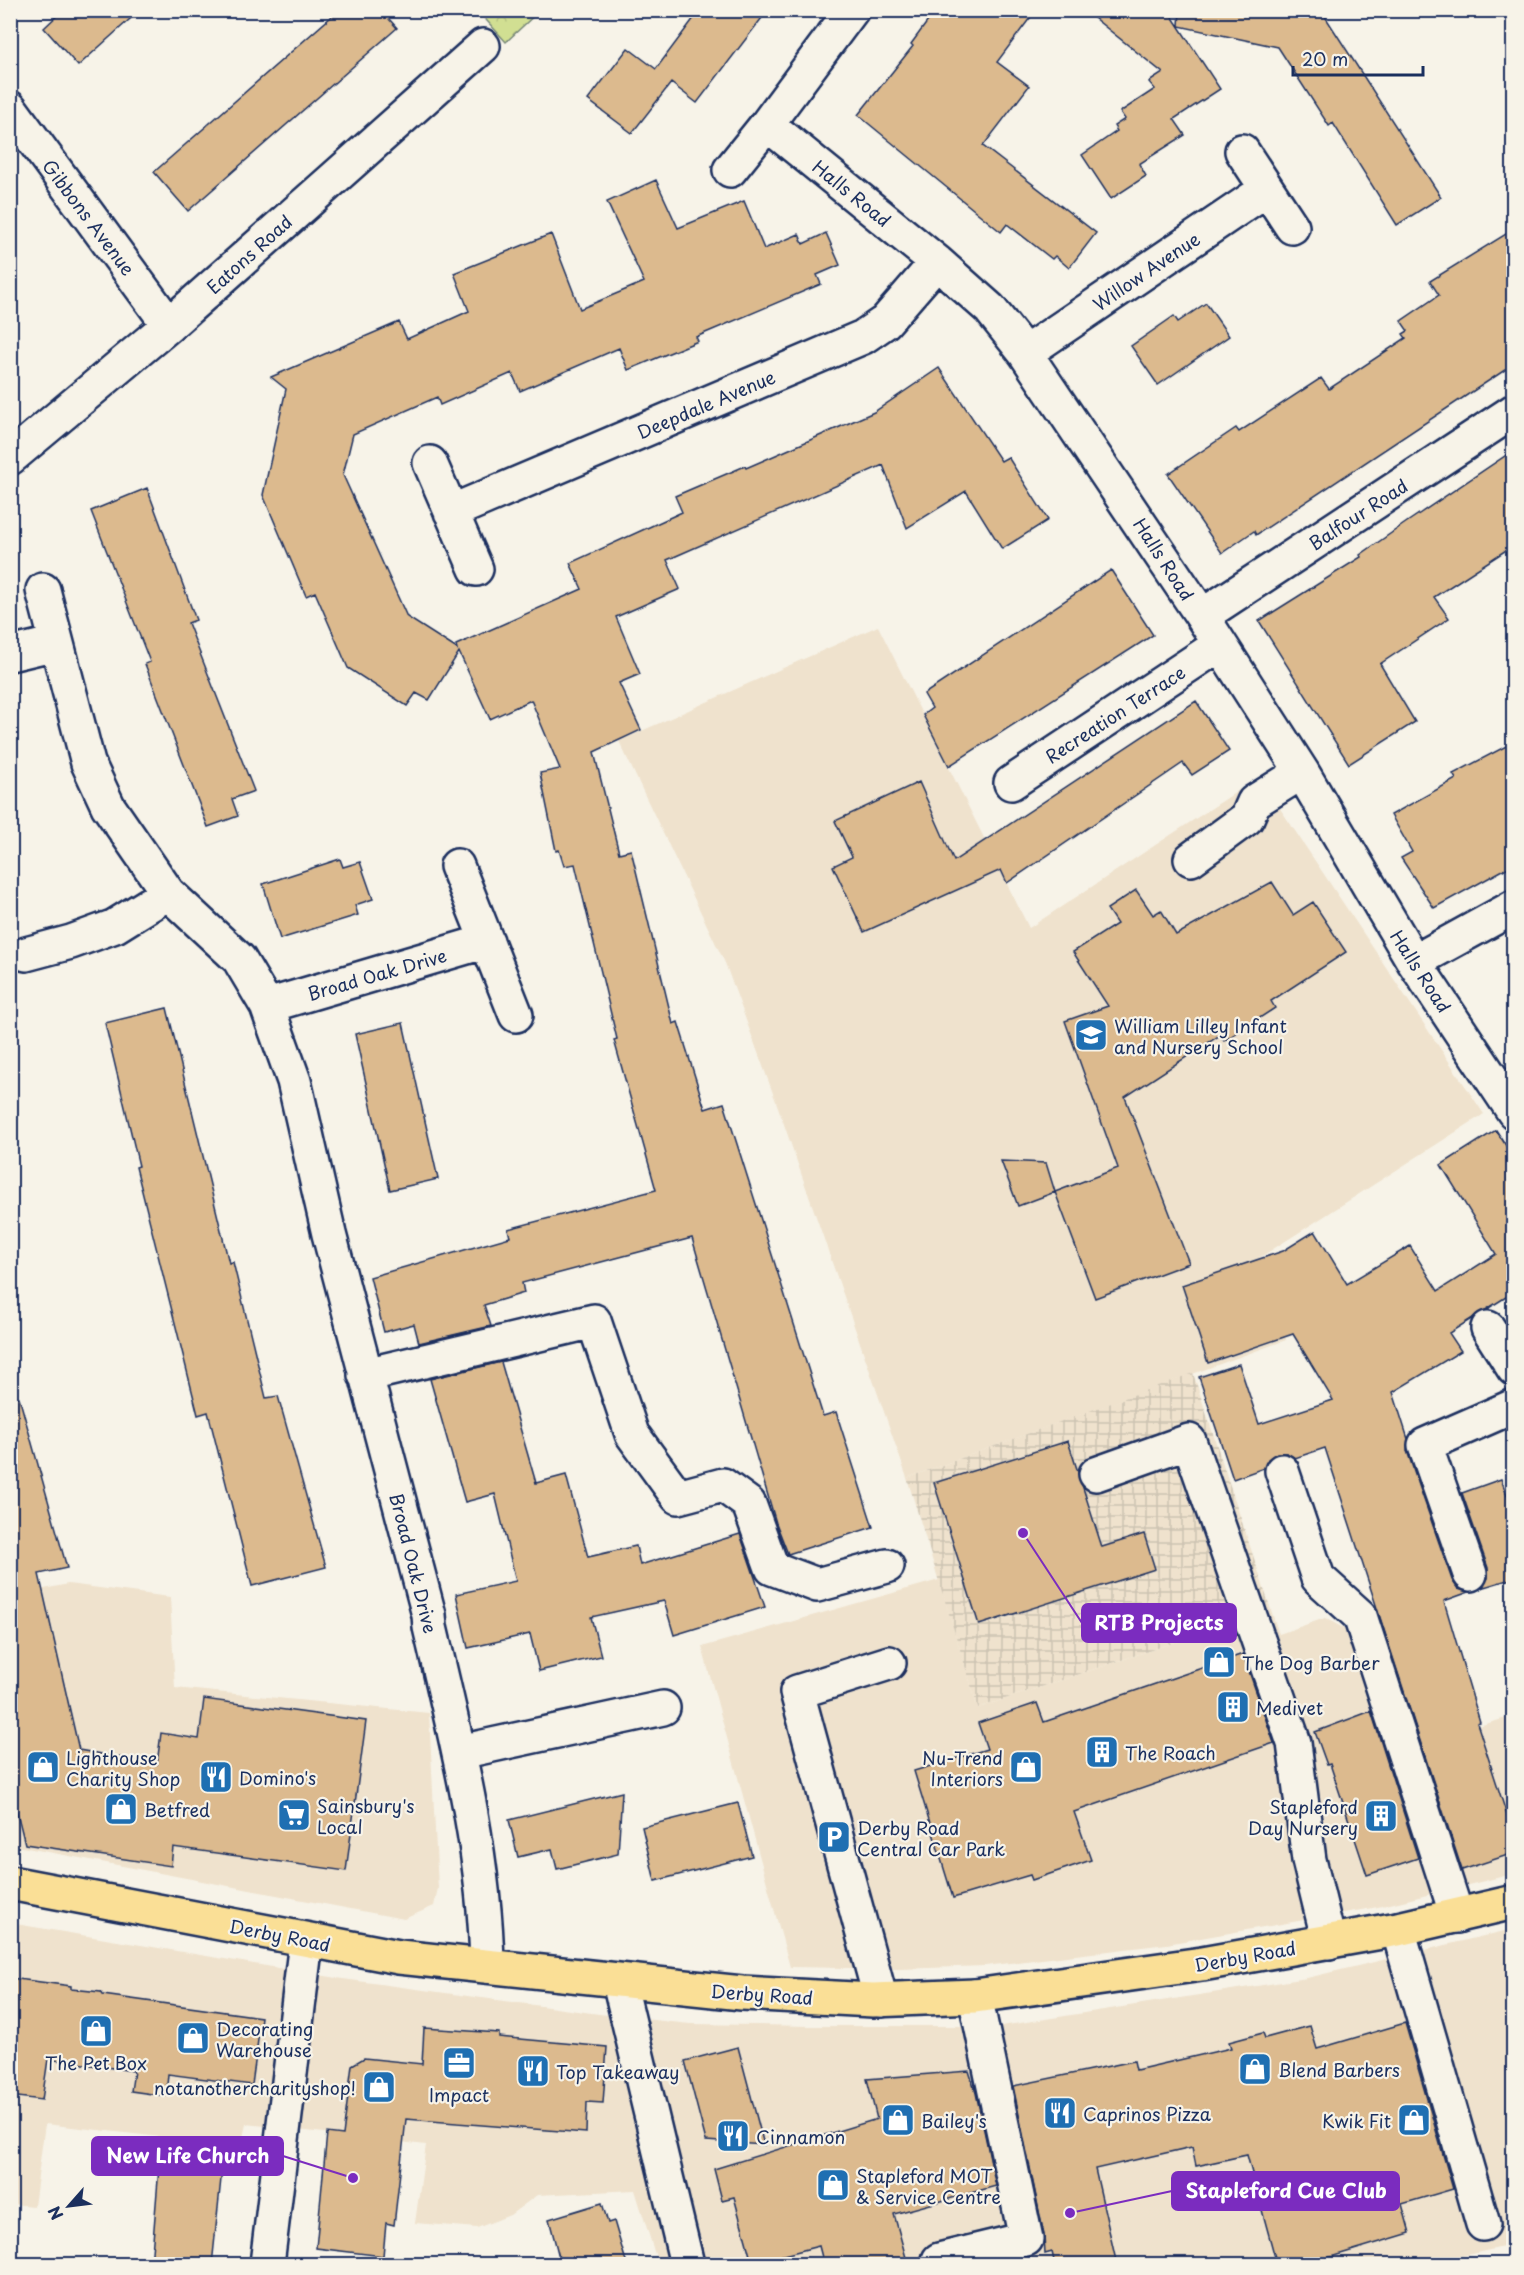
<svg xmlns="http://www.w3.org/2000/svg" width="1524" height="2275" font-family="'Playpen Sans',sans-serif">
<defs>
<pattern id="industrial-grid" width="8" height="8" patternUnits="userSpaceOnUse" patternTransform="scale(1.5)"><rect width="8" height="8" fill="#efe2cd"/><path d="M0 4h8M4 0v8" fill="none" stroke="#ccc2b2"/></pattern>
<pattern id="park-crowns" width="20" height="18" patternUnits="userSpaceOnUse" patternTransform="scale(1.5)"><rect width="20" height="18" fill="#d1df92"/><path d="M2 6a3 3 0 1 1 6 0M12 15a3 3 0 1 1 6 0" fill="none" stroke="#b3c080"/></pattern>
</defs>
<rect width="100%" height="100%" fill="#f7f3e8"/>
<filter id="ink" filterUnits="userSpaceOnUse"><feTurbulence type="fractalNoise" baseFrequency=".0167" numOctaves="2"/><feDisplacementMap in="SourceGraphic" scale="12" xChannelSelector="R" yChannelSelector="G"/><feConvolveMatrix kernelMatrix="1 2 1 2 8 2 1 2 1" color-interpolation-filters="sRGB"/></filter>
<g filter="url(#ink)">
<path fill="#efe2cd" d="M 878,626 L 1029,928 L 1259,777 L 1484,1114 L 1259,1258 L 1286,1340 L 907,1478 L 778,1107 L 725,963 L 619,741 Z
M 939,1580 L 978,1708 L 1271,1610 L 1279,1634 L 1325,1618 L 1347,1630 L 1380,1621 L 1381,1671 L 1403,1748 L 1513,1716 L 1513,1874 L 1378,1907 L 1167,1944 L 985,1966 L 901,1969 L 790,1967 L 702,1647 Z
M 68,1584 L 170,1597 L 175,1688 L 429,1713 L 438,1888 L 434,1906 L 404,1919 L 11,1845 L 11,1596 Z
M 10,1923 L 343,1979 L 599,2014 L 690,2024 L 811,2026 L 1001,2026 L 1307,1978 L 1513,1929 L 1513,2245 L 1425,2264 L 658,2264 L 635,2190 L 537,2195 L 510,2215 L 477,2228 L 415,2223 L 426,2145 L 246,2124 L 241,2146 L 45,2124 L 34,2206 L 11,2204 Z"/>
<path fill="url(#industrial-grid)" d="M 1193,1373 L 1271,1610 L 978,1708 L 907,1478 Z"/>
<path fill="url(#park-crowns)" stroke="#768778" stroke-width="1.5" d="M 478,11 L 539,11 L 506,42 Z"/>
<path fill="#dcba8e" stroke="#1b2f5e" stroke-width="1.5" d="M 63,10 L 140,10 L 78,66 L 44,28 Z
M 339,10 L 381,10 L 397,28 L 188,211 L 154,172 Z
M 700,10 L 768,10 L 697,103 L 671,83 L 632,133 L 588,100 L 628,48 L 656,69 Z
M 936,10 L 1036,10 L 997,62 L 1029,86 L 983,146 L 1096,233 L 1069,268 L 1055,256 L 1052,259 L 1007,224 L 1001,232 L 858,115 L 913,46 L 911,44 Z
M 1084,10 L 1168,10 L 1220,89 L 1174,119 L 1185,135 L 1139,164 L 1146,176 L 1111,199 L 1082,155 L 1117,131 L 1114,126 L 1125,119 L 1120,112 L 1155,89 L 1149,82 L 1163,73 Z
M 1180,10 L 1321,10 L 1441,197 L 1397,225 L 1333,123 L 1329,126 L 1278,47 L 1179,26 Z
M 656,180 L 678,228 L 744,201 L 764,249 L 799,234 L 803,244 L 826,233 L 840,265 L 817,275 L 821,284 L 696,337 L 698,341 L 628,370 L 619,348 L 520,391 L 512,373 L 440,405 L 437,397 L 353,434 L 343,475 L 407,617 L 457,649 L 456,645 L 582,589 L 570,563 L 682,512 L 675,496 L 745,466 L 746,468 L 874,412 L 939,368 L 1001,461 L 1008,457 L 1048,520 L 1002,549 L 966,491 L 907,528 L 883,465 L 667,560 L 680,589 L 616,617 L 640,674 L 619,683 L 641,730 L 594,752 L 619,853 L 631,850 L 673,1024 L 678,1022 L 705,1109 L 724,1103 L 823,1416 L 836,1412 L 873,1527 L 788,1554 L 776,1523 L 692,1238 L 522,1283 L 524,1293 L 484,1305 L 491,1326 L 419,1343 L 414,1324 L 384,1332 L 370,1277 L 510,1237 L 508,1229 L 656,1190 L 614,1040 L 617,1039 L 575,864 L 564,866 L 559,850 L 556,851 L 540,773 L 560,769 L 531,700 L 490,719 L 459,652 L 429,700 L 416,693 L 407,706 L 348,668 L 315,592 L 306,596 L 263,495 L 286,389 L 271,377 L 399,322 L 407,339 L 469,311 L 454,273 L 551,234 L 580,309 L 644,282 L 607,202 Z
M 1514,229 L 1514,364 L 1256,535 L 1254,531 L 1222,553 L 1168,474 L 1236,428 L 1239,432 L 1321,378 L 1329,389 L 1406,338 L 1403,334 L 1408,331 L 1401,321 L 1439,295 L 1430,281 Z
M 1206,303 L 1229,336 L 1158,385 L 1131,346 L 1174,316 L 1178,322 Z
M 1514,450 L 1514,545 L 1434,597 L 1449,618 L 1380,664 L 1415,722 L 1349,764 L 1259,621 L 1361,557 L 1360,555 L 1407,522 Z
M 147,488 L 196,620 L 188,623 L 254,791 L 232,799 L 238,816 L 208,827 L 145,664 L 150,662 L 91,511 Z
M 1111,570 L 1153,635 L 949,766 L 923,715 L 932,708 L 924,694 Z
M 1196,701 L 1229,751 L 1192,775 L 1183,763 L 1007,883 L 1001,870 L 864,932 L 833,866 L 852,857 L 835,821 L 919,782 L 954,861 Z
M 1514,742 L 1514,864 L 1434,908 L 1401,858 L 1412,852 L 1391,815 L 1456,779 L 1453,774 Z
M 340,859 L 343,867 L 360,862 L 373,899 L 355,905 L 358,915 L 280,939 L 263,884 Z
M 1272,882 L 1293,915 L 1313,902 L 1346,952 L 1271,1001 L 1275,1008 L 1224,1041 L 1220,1035 L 1125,1097 L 1189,1263 L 1095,1298 L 1055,1192 L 1118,1168 L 1065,1021 L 1108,1006 L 1073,952 L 1117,924 L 1107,909 L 1136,890 L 1153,915 L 1161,910 L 1176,935 Z
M 167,1008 L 229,1263 L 233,1262 L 266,1398 L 278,1396 L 326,1567 L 252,1586 L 208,1412 L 198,1415 L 136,1167 L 139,1166 L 105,1023 Z
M 403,1023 L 438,1179 L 390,1190 L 355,1034 Z
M 1496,1130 L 1514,1158 L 1514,1292 L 1449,1333 L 1461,1351 L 1393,1392 L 1408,1439 L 1407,1451 L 1452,1580 L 1458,1589 L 1469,1592 L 1444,1601 L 1480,1722 L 1477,1723 L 1514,1837 L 1514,1853 L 1462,1870 L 1325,1448 L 1295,1458 L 1286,1453 L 1277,1453 L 1268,1459 L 1264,1468 L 1233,1479 L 1199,1377 L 1239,1364 L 1259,1424 L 1333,1400 L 1293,1334 L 1208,1363 L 1182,1285 L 1283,1251 L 1315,1231 L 1347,1284 L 1410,1246 L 1438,1291 L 1496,1254 L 1441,1165 Z
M 1001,1161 L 1046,1163 L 1055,1192 L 1018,1206 Z
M 501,1362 L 536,1483 L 566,1475 L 588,1557 L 636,1546 L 640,1565 L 740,1534 L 765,1607 L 674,1635 L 664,1601 L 591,1617 L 601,1656 L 539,1671 L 530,1634 L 468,1648 L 456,1594 L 516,1581 L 495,1494 L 465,1502 L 430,1379 Z
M 19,1397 L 67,1568 L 39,1574 L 79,1750 L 157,1764 L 161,1733 L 199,1739 L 204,1699 L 366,1721 L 346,1871 L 173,1847 L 171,1866 L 25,1844 L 10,1785 L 10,1398 Z
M 1068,1441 L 1102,1547 L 1144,1534 L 1155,1569 L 979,1625 L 934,1483 Z
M 1501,1479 L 1514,1514 L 1514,1578 L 1481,1588 L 1488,1578 L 1488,1568 L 1462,1493 Z
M 1243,1654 L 1274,1743 L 1074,1812 L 1091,1860 L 1032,1880 L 1030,1875 L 953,1898 L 914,1771 L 987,1749 L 978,1723 L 1037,1703 L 1044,1722 Z
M 1371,1711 L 1418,1858 L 1367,1875 L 1330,1764 L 1327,1765 L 1315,1732 Z
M 622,1792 L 618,1854 L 557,1869 L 552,1849 L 518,1857 L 509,1820 Z
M 738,1803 L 752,1856 L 655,1881 L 642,1827 Z
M 10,1978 L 71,1986 L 71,1989 L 101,1992 L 103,1995 L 261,2017 L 252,2085 L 168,2074 L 166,2096 L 131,2091 L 134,2071 L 48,2059 L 42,2100 L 10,2096 Z
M 1405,2023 L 1453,2189 L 1402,2204 L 1410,2233 L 1324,2259 L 1326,2265 L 1277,2265 L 1247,2155 L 1196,2166 L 1192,2147 L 1095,2169 L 1117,2265 L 1055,2265 L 1052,2252 L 1045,2254 L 1044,2235 L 1013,2086 L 1134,2061 L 1136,2070 L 1231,2048 L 1229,2042 L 1263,2033 L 1265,2038 L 1310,2026 L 1317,2049 Z
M 424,2028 L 499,2033 L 499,2037 L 607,2047 L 603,2103 L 587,2102 L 586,2133 L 406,2119 L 394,2225 L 386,2223 L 383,2256 L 316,2248 L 327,2133 L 343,2135 L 352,2065 L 364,2058 L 422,2064 Z
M 738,2047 L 764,2145 L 706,2141 L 685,2061 Z
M 969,2071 L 976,2093 L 996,2186 L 894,2214 L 908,2265 L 824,2265 L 819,2246 L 752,2263 L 734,2197 L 722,2200 L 714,2169 L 877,2119 L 867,2079 Z
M 161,2143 L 224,2150 L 212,2265 L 151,2265 Z
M 602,2203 L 608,2223 L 614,2221 L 627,2265 L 561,2265 L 549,2219 Z"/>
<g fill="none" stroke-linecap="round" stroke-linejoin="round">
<defs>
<path id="minor" d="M 10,108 L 169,325
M 767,124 L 852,10
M 1242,151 L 1292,227
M 730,170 L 767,124 L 937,262 L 990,309 L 1025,353 L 1202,616 L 1302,772 L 1414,962 L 1514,1112
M 1025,353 L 1267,189
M 10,458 L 169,325 L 483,46
M 430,463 L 476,569
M 451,512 L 863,337 L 885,322 L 937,262
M 43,590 L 88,763 L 108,806 L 168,893 L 239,959 L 267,1006 L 294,1081 L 329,1234 L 429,1615 L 430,1627 C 456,1739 485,1850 487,1966
M 1202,616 L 1514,411
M 10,654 L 56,643
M 1011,783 L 1219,645
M 1191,859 L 1247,818 L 1254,802 L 1302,772
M 457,866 L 516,1015
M 26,954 L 71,942 L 115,926 L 168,893
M 1414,962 L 1514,907
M 267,1006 L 487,941
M 1488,1328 L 1514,1369
M 365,1375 L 594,1321 L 632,1434 L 678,1497 L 723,1485 L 749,1504 L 772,1568 L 817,1585 L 887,1566
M 1282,1471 L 1318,1578 L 1360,1616 L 1457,1916
M 1096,1474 L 1189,1441 L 1294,1743 L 1309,1860 L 1329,1942
M 1470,1574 L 1425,1445 L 1514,1406
M 460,1752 L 663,1708
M 1398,1929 L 1483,2224
M 619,1981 L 687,2264
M 881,2000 L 797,1692 L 889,1663
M 939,2260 L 1026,2239 L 975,1996
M 267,2264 L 306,1941"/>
<path id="major" d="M 10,1883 L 399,1957 L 742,1993 L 873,2000 L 975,1996 L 1202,1964 L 1398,1929 L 1514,1902"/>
</defs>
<use href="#minor" stroke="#1b2f5e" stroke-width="38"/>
<use href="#major" stroke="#1b2f5e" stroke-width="38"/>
<use href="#minor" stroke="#f7f3e8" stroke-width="33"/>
<use href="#major" stroke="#fadf96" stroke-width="33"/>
</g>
</g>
<defs>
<symbol id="school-square" viewBox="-11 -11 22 22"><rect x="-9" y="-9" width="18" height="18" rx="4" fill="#1f6fb2" stroke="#f7f3e8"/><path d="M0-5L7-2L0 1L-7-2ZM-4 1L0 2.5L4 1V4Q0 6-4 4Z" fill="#fff"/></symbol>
<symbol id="shop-square" viewBox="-11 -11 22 22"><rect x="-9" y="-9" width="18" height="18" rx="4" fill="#1f6fb2" stroke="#f7f3e8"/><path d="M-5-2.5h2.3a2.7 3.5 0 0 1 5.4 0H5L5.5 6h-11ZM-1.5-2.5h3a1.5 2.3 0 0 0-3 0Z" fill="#fff"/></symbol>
<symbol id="building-square" viewBox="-11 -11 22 22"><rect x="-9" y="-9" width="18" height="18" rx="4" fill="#1f6fb2" stroke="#f7f3e8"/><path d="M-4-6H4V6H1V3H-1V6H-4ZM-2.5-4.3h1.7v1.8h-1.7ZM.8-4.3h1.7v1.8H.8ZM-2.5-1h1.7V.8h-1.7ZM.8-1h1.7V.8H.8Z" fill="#fff"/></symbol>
<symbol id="restaurant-square" viewBox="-11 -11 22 22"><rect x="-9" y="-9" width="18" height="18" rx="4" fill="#1f6fb2" stroke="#f7f3e8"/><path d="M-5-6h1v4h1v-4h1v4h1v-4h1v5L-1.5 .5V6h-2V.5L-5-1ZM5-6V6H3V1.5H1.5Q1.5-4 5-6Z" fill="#fff"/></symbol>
<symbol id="supermarket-square" viewBox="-11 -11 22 22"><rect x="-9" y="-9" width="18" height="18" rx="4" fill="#1f6fb2" stroke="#f7f3e8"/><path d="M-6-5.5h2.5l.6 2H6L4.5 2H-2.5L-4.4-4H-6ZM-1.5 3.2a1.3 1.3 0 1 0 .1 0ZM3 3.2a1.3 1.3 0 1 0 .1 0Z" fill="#fff"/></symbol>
<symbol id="parking-square" viewBox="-11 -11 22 22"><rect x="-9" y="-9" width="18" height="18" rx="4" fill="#1f6fb2" stroke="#f7f3e8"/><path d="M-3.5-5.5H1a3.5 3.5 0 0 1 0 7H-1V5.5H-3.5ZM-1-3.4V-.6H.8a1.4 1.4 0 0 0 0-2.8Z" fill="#fff"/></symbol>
<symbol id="office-square" viewBox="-11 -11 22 22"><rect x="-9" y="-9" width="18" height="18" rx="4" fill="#1f6fb2" stroke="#f7f3e8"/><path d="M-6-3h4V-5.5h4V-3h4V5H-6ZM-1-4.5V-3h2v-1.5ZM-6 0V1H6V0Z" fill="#fff"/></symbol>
</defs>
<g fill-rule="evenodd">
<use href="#school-square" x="1072" y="1016" width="38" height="38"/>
<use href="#shop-square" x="1200" y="1643" width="38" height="38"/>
<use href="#building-square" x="1214" y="1688" width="38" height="38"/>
<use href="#building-square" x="1083" y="1733" width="38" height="38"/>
<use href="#shop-square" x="24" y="1748" width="38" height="38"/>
<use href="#shop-square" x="1007" y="1748" width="38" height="38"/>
<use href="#restaurant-square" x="197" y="1758" width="38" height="38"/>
<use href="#shop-square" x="102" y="1790" width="38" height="38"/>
<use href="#supermarket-square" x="275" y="1796" width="38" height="38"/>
<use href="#building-square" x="1362" y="1797" width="38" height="38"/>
<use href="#parking-square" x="815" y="1818" width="38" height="38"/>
<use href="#shop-square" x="77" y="2012" width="38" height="38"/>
<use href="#shop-square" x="174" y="2019" width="38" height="38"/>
<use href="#office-square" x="440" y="2044" width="38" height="38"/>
<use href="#shop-square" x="1236" y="2050" width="38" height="38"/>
<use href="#restaurant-square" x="514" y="2052" width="38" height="38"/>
<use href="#shop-square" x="360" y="2068" width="38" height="38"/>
<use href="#restaurant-square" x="1041" y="2094" width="38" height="38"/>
<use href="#shop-square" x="879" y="2101" width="38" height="38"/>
<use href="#shop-square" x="1395" y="2101" width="38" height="38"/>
<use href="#restaurant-square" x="714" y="2117" width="38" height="38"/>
<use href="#shop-square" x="814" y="2166" width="38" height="38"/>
</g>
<g text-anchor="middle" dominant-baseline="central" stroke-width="4.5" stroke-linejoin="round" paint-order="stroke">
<g font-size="18" fill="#1b2f5e" stroke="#f7f3e8">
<text transform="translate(852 193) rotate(39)">Halls Road</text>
<text transform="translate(89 217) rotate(53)">Gibbons Avenue</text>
<text transform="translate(249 254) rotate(-42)">Eatons Road</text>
<text transform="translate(1146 271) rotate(-34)">Willow Avenue</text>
<text transform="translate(706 404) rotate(-23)">Deepdale Avenue</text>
<text transform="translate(1358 514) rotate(-33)">Balfour Road</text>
<text transform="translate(1164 559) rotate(57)">Halls Road</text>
<text transform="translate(1115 714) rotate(-33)">Recreation Terrace</text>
<text transform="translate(1421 971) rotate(57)">Halls Road</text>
<text transform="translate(377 974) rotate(-16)">Broad Oak Drive</text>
<text transform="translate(414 1563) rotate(76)">Broad Oak Drive</text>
<text transform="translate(280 1935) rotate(11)">Derby Road</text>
<text transform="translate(1245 1956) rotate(-10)">Derby Road</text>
<text transform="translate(762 1994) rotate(4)">Derby Road</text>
</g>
<g font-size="18" fill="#1b2f5e" stroke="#f7f3e8" text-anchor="start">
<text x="1114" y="1025">William Lilley Infant<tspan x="1114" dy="21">and Nursery School</tspan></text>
<text x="1242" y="1662">The Dog Barber</text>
<text x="1256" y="1707">Medivet</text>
<text x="1125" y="1752">The Roach</text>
<text x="66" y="1757">Lighthouse<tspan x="66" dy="21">Charity Shop</tspan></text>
<text x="1003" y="1757" text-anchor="end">Nu-Trend<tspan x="1003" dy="21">Interiors</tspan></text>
<text x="239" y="1777">Domino's</text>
<text x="317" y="1805">Sainsbury's<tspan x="317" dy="21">Local</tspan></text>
<text x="1358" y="1806" text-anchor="end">Stapleford<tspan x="1358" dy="21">Day Nursery</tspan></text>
<text x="144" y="1809">Betfred</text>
<text x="857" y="1827">Derby Road<tspan x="857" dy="21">Central Car Park</tspan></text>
<text x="216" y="2028">Decorating<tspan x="216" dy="21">Warehouse</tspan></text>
<text x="96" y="2062" text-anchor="middle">The Pet Box</text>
<text x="1278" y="2069">Blend Barbers</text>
<text x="556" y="2071">Top Takeaway</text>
<text x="356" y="2087" text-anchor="end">notanothercharityshop!</text>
<text x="459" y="2094" text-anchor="middle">Impact</text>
<text x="1083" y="2113">Caprinos Pizza</text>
<text x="921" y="2120">Bailey's</text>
<text x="1391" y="2120" text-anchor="end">Kwik Fit</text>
<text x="756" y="2136">Cinnamon</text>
<text x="856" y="2175">Stapleford MOT<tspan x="856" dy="21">&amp; Service Centre</tspan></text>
</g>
</g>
<path fill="none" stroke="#7b2cbf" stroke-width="2" d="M1023 1533L1082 1623M353 2178L283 2156M1070 2213L1172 2191"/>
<g fill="#7b2cbf" stroke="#f7f3e8" stroke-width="2">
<circle cx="1023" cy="1533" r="6"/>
<circle cx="353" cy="2178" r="6"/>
<circle cx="1070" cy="2213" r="6"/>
</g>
<g fill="#7b2cbf" stroke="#7b2cbf" stroke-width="2">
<rect x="1082" y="1604" width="154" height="38" rx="6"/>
<rect x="92" y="2137" width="191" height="38" rx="6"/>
<rect x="1172" y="2172" width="227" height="38" rx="6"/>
</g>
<g font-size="20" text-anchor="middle" font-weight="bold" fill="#fff">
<text x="1159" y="1630">RTB Projects</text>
<text x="188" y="2163">New Life Church</text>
<text x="1286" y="2198">Stapleford Cue Club</text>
</g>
<rect width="1524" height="2275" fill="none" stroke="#f7f3e8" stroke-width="36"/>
<rect x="18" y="18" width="1488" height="2239" fill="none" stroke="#1b2f5e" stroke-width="2" filter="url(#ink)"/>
<g transform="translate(69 2206) rotate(242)" stroke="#f7f3e8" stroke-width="4.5" paint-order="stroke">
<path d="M0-4.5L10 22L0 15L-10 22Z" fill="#1b2f5e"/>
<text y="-9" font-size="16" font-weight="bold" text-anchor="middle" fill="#1b2f5e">N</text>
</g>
<path d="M1293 66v9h130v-9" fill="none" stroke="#1b2f5e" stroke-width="3"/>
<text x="1302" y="66" font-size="18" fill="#1b2f5e" stroke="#f7f3e8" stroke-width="4.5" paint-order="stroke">20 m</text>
</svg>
